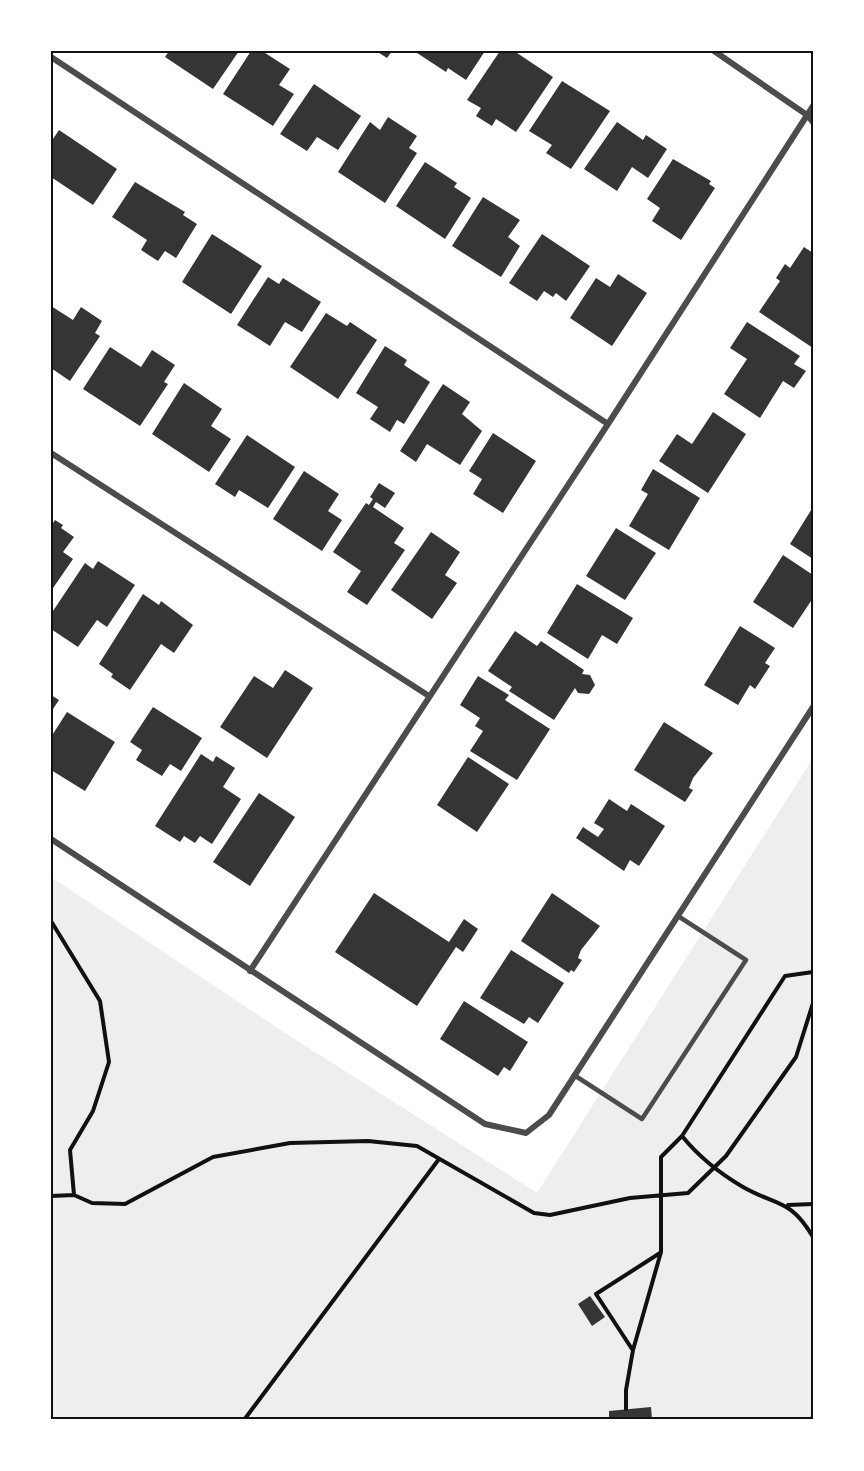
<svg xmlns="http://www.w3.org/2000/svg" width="864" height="1471" font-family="Inter,sans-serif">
<rect width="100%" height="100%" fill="#fff"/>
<path fill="#eee" d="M 813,758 L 813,1420 L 51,1420 L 51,877 L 282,1031 L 537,1193 Z"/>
<path fill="#353535" d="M 169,51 L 239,51 L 213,89 L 165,57 Z
M 251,51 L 262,51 L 290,69 L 279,85 L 294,94 L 273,126 L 223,94 Z
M 376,51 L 392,51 L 387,58 Z
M 414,51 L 485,51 L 466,80 L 448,68 L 446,72 Z
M 500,51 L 514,51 L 553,77 L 516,132 L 496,119 L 492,126 L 476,116 L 481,108 L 467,100 Z
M 562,81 L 610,111 L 571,169 L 546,153 L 552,145 L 529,131 Z
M 314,84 L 361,116 L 338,150 L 317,137 L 307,151 L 280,134 Z
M 388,117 L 417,136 L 409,148 L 417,153 L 385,203 L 338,172 L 370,122 L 380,130 Z
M 617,122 L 643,140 L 646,135 L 667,149 L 648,178 L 632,167 L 617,191 L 584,169 Z
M 59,130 L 117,169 L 93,205 L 51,177 L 51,142 Z
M 673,159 L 711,181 L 709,184 L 715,188 L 681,240 L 652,221 L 660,208 L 647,199 Z
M 425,162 L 457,183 L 454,187 L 471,198 L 445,239 L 396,206 Z
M 135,182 L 185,212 L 183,215 L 197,224 L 176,258 L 165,251 L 158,261 L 141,250 L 147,240 L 112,217 Z
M 483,197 L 520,220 L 508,237 L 520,246 L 501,277 L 452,246 Z
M 212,234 L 262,266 L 231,314 L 182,282 Z
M 542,234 L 590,266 L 566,301 L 556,293 L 553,297 L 544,291 L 537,301 L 509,283 Z
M 804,247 L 813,253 L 813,348 L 759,312 L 780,281 L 776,278 L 785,264 L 790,268 Z
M 618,274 L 647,293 L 612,346 L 570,318 L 596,278 L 610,287 Z
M 268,277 L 279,284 L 283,278 L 321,302 L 302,332 L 285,322 L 270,346 L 237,325 Z
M 51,306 L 73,320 L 81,307 L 102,321 L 95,333 L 100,336 L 70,381 L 51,368 Z
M 326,313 L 347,326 L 350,322 L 377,340 L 338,399 L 290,367 Z
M 747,322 L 800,356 L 794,364 L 806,371 L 794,388 L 783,381 L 760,418 L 724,394 L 747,359 L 730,348 Z
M 385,346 L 407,360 L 404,365 L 430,382 L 404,424 L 397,420 L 390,432 L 370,419 L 378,407 L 356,393 Z
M 110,347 L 141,367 L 152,350 L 175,365 L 164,382 L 168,384 L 140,426 L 83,389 Z
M 184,383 L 222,409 L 211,426 L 231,439 L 209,472 L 152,434 Z
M 443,384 L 470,402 L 462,414 L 482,431 L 460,465 L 427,444 L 416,462 L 400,451 Z
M 713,412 L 746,434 L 708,493 L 659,461 L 677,434 L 692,444 Z
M 493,433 L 536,461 L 503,513 L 473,494 L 482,479 L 469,471 Z
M 247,435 L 295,467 L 268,508 L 239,490 L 235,497 L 215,484 Z
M 653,469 L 700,498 L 669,550 L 629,526 L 648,494 L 641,490 Z
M 304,471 L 339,494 L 328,511 L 342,520 L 322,551 L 273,519 Z
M 379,483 L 395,493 L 385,508 L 376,502 L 373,507 L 404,528 L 394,543 L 405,550 L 367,605 L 347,592 L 361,571 L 333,552 L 366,503 L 369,505 L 373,499 L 370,497 Z
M 813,507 L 813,559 L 790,544 Z
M 55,520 L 63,525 L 61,528 L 74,537 L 63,552 L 73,559 L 51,591 L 51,521 L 53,523 Z
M 616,528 L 656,553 L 625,600 L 586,576 Z
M 431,532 L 460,552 L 445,575 L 457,583 L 432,619 L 391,590 Z
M 783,555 L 813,575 L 813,598 L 793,628 L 753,602 Z
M 98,561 L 135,585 L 107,627 L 97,620 L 78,647 L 51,629 L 51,614 L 85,563 L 93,569 Z
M 577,584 L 633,618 L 617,644 L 602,635 L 588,659 L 547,633 Z
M 143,594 L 159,605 L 161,601 L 193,625 L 174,653 L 161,644 L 130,690 L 111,677 L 113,674 L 99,664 Z
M 740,626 L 775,648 L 765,663 L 770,666 L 755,689 L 750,685 L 738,705 L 704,685 Z
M 515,631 L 537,646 L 541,641 L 584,670 L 582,674 L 590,675 L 595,685 L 589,694 L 578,693 L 575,688 L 554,720 L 509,691 L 512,687 L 488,671 Z
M 285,670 L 313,688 L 267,758 L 220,727 L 254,676 L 273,688 Z
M 478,676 L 509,695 L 505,700 L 550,729 L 517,780 L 470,751 L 483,731 L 475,726 L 480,718 L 460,705 Z
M 51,695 L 59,700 L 51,712 Z
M 153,707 L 202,738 L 181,771 L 170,764 L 162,776 L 136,760 L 142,750 L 130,742 Z
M 67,712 L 115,742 L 85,791 L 51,770 L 51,737 Z
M 664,722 L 713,753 L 693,778 L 689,788 L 693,790 L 685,802 L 634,770 Z
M 201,754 L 213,762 L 216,756 L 235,768 L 223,787 L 241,799 L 212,844 L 200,836 L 195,843 L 184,836 L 180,842 L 155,826 Z
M 468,757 L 509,784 L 477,832 L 437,805 Z
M 259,793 L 295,817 L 250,886 L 213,862 Z
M 609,799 L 627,811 L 631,804 L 665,826 L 639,866 L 630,860 L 624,871 L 576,838 L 583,827 L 598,837 L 604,829 L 594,823 Z
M 374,893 L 449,942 L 464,919 L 478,929 L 463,952 L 456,947 L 417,1006 L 335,952 Z
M 552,893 L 600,926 L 581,950 L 578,958 L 582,960 L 574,972 L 571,970 L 569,973 L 521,941 Z
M 511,950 L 564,983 L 538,1023 L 529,1017 L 524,1024 L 480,998 Z
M 464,1001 L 528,1042 L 510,1071 L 504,1067 L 498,1076 L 440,1039 Z
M 590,1296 L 605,1317 L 592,1326 L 578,1304 Z
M 651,1407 L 652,1420 L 609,1420 L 609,1411 Z"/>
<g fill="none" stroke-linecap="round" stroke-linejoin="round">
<path stroke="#111" stroke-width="4" d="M 51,921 L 100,1001 L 109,1062 L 93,1111 L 70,1150 L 74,1195 L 92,1203 L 125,1204 L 213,1157 L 290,1143 L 368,1141 L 417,1146 L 534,1213 L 550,1215 L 630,1198 L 688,1193 L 726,1156 L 796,1057 L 813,1003
M 813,972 L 785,976 L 682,1136 C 699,1157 719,1173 743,1187 C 776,1206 790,1198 813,1237
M 51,1196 L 74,1195
M 788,1205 L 813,1204
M 632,1349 L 596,1294 L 660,1253
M 626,1409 L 626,1390 L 633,1350 L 661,1252 L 661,1157 L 682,1136
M 244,1420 L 439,1159
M 812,1420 L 813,1416"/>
<path stroke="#4c4c4c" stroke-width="4.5" d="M 574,1075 L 642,1119 L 746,960 L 678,916"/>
<path stroke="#4c4c4c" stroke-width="6" d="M 714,51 L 807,115 L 813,122
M 51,57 L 608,424
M 51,453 L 429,696
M 51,839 L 485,1124 L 526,1133 L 549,1115 L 813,707
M 250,971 L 608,424 L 813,106"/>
</g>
<rect width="864" height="1471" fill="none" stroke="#ffffff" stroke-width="105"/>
<rect x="52" y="52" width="760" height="1366" fill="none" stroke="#111" stroke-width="2"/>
</svg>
